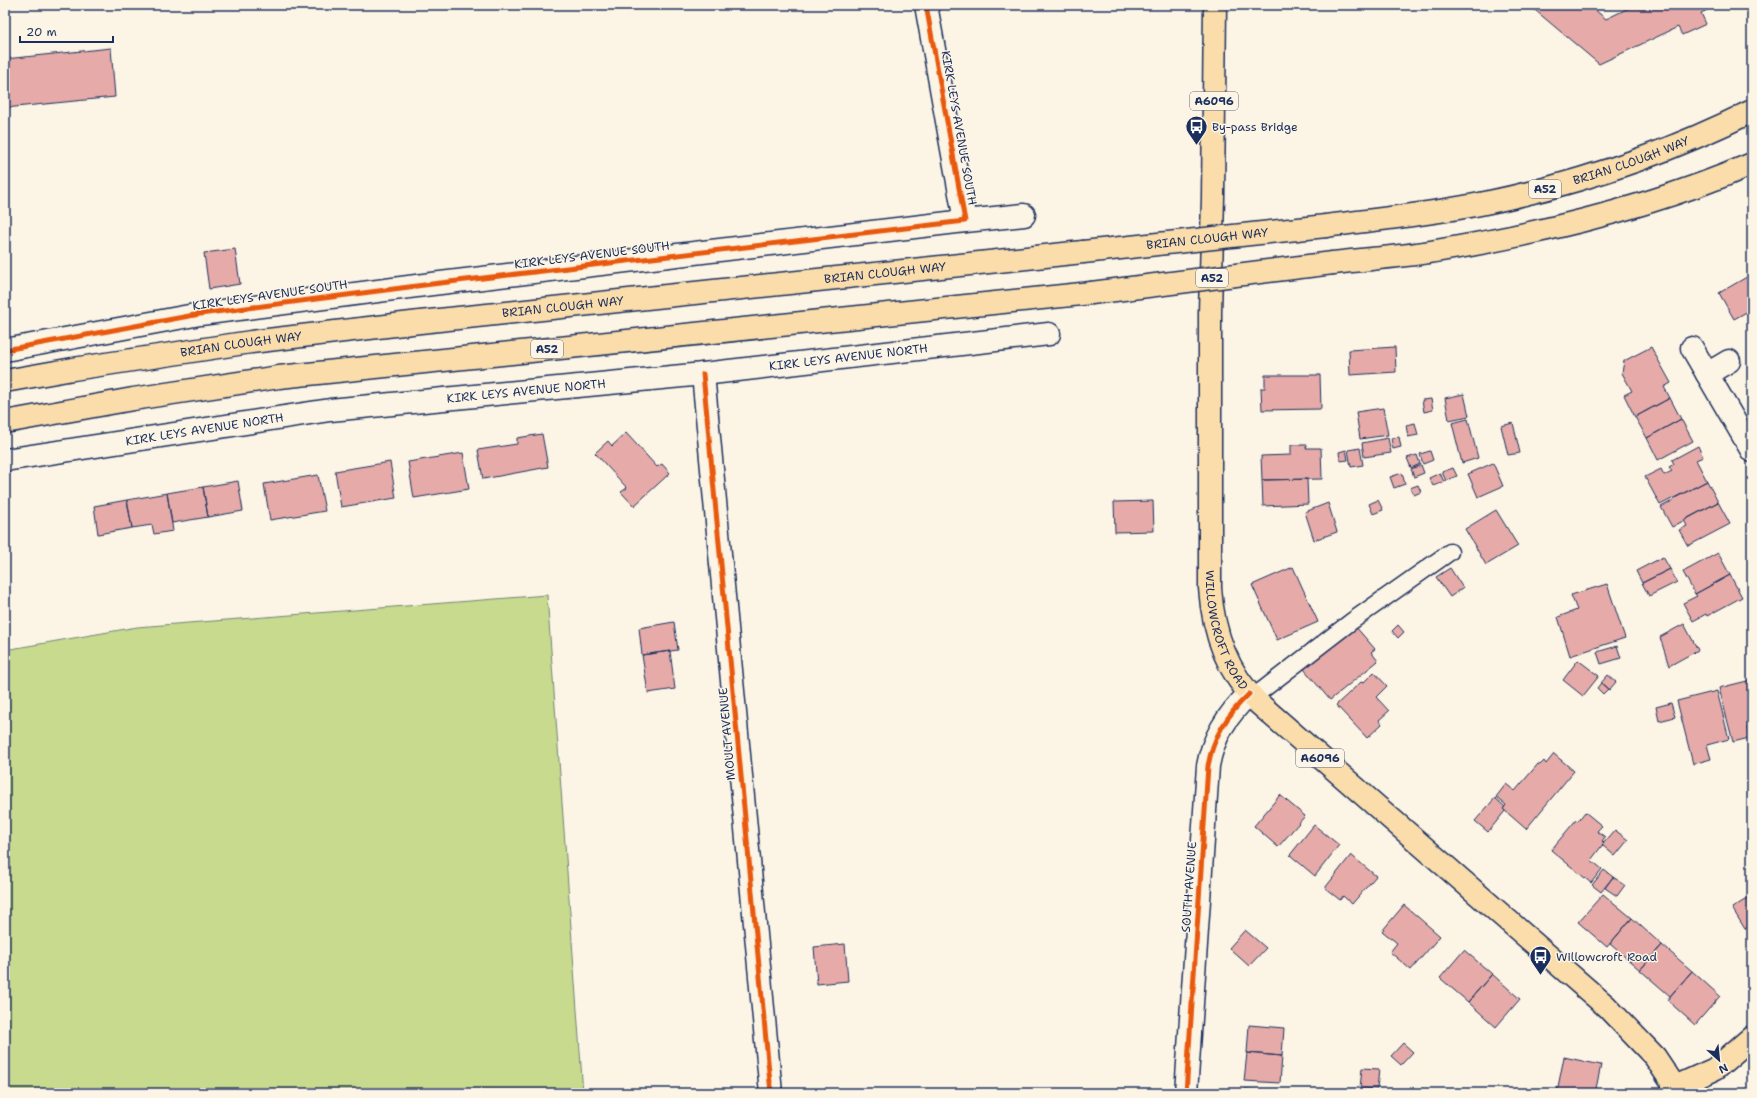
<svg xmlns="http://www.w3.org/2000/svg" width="1757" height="1098" font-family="'Shantell Sans',sans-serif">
<rect width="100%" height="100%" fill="#fcf5e5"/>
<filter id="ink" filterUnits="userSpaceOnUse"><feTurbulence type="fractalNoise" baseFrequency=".025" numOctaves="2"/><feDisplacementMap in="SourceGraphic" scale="8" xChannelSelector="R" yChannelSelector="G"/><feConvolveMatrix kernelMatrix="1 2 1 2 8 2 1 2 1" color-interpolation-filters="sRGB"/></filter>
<g filter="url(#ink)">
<path fill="#c8da8e" stroke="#728476" d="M 547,595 L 583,1093 L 5,1093 L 5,650 L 137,627 Z"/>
<path fill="#e6aba8" stroke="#1b2f5e" d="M 1529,5 L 1589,5 L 1606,19 L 1635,5 L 1718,5 L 1701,13 L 1706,24 L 1682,35 L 1678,27 L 1599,64 Z
M 111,48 L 115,97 L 5,108 L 5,59 Z
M 235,249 L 240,284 L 209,289 L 204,253 Z
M 1752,274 L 1752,309 L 1734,319 L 1719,293 Z
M 1395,347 L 1396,372 L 1350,375 L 1349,350 Z
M 1651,347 L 1671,383 L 1664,387 L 1670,398 L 1635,417 L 1624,395 L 1632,391 L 1622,373 L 1624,361 Z
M 1265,375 L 1320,375 L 1321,409 L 1262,410 L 1261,388 L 1265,388 Z
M 1464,394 L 1469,416 L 1449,420 L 1445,398 Z
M 1670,398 L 1681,419 L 1647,438 L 1635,417 Z
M 1431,399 L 1433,410 L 1424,412 L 1422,400 Z
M 1383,408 L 1388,435 L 1360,439 L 1356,412 Z
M 1468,419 L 1478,458 L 1462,463 L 1452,423 Z
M 1681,419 L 1693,441 L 1658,460 L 1647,438 Z
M 1415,423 L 1418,435 L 1408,437 L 1406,425 Z
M 1513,423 L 1520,453 L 1508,455 L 1501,426 Z
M 626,433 L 657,467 L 662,464 L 670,473 L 634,506 L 621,492 L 627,488 L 595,453 L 608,441 L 612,446 Z
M 542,434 L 548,467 L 483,479 L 478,450 L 517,444 L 517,438 Z
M 1399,437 L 1401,447 L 1393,449 L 1391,438 Z
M 1388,438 L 1391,453 L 1364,457 L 1362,443 Z
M 1291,445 L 1307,445 L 1306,448 L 1321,448 L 1322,479 L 1262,480 L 1261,456 L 1291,455 Z
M 1698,446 L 1703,457 L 1696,460 L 1707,481 L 1660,505 L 1645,477 L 1661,469 L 1664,475 L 1672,471 L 1669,467 L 1674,464 L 1672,460 Z
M 1360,448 L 1363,465 L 1351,467 L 1348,450 Z
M 1346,450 L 1348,460 L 1340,461 L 1339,452 Z
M 1430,451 L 1433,460 L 1423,464 L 1420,454 Z
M 463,453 L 469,489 L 414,498 L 408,462 Z
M 1417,455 L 1420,464 L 1411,468 L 1407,458 Z
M 390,462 L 396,498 L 341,507 L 335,471 Z
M 1493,463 L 1503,486 L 1478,497 L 1468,474 Z
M 1421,465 L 1424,473 L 1414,477 L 1411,469 Z
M 1453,468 L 1457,476 L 1446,481 L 1442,472 Z
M 1402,473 L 1405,484 L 1394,488 L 1390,477 Z
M 1440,473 L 1444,482 L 1433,486 L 1429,478 Z
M 318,475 L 325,511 L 270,520 L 264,484 Z
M 1307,479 L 1308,504 L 1263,506 L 1262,480 Z
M 238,481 L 243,511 L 208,517 L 203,487 Z
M 1707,481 L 1718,502 L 1672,527 L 1661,507 L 1674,500 L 1673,499 Z
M 1418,485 L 1421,492 L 1414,495 L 1410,488 Z
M 203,487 L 208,517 L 172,523 L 167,493 Z
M 167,493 L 173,531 L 154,534 L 152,525 L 132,528 L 127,500 Z
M 127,500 L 132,528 L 98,534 L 94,506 Z
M 1378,500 L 1383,510 L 1373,514 L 1369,504 Z
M 1153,501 L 1154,531 L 1115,532 L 1114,502 Z
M 1718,502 L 1730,524 L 1688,546 L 1679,530 L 1687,526 L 1684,520 Z
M 1328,503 L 1337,532 L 1314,540 L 1305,512 Z
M 1496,510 L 1518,546 L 1486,565 L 1465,529 Z
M 1718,553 L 1730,575 L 1695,594 L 1683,572 Z
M 1663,557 L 1670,569 L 1642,583 L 1636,571 Z
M 1293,567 L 1318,622 L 1277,640 L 1252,585 Z
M 1450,568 L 1463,588 L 1450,597 L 1436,577 Z
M 1670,569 L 1677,582 L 1649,596 L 1642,583 Z
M 1730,575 L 1742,597 L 1707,616 L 1706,614 L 1693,621 L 1683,603 L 1697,596 L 1695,594 Z
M 1607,584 L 1625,638 L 1570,656 L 1558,617 L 1577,610 L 1571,595 Z
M 674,622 L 678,650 L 642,655 L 639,628 Z
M 1684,624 L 1698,650 L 1669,666 L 1660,637 Z
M 1398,625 L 1404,632 L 1398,638 L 1392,631 Z
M 1355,626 L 1375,649 L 1371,652 L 1378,661 L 1330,700 L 1304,669 Z
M 1617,646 L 1621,658 L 1601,664 L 1597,652 Z
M 670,651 L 675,689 L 648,693 L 642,655 Z
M 1578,660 L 1599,676 L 1583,696 L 1563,680 Z
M 1374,672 L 1387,686 L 1376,697 L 1389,711 L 1379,720 L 1382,724 L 1367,738 L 1336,705 L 1361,682 L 1363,683 Z
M 1608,675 L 1616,682 L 1609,690 L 1601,683 Z
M 1751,680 L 1752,727 L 1747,728 L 1749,738 L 1733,742 L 1719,688 Z
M 1601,683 L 1608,689 L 1603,694 L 1597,688 Z
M 1717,691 L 1729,739 L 1707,745 L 1711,759 L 1693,764 L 1677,701 Z
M 1671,703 L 1675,717 L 1659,721 L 1656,707 Z
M 1554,754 L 1574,771 L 1526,829 L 1503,809 L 1506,805 L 1496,797 L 1506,784 L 1515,791 L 1538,764 L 1540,765 L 1544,761 L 1546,764 Z
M 1280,795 L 1305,816 L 1278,847 L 1254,826 Z
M 1495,798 L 1505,807 L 1503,809 L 1505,811 L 1488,832 L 1475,821 Z
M 1585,812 L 1602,826 L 1597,831 L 1605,837 L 1602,841 L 1604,843 L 1591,860 L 1602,869 L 1591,883 L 1551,850 L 1576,820 L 1578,821 Z
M 1314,825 L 1339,845 L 1315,876 L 1290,855 Z
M 1615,830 L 1628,840 L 1615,856 L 1602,845 Z
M 1351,855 L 1376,876 L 1352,904 L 1343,896 L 1340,900 L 1325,888 Z
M 1604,870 L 1613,877 L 1601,892 L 1592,885 Z
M 1613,877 L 1625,885 L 1617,896 L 1605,888 Z
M 1603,894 L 1632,918 L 1607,947 L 1578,922 Z
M 1748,898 L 1752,905 L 1752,924 L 1745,929 L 1732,908 Z
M 1404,905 L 1440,936 L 1411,970 L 1390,952 L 1397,943 L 1382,931 Z
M 1632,918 L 1662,945 L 1640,970 L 1610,944 Z
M 1245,930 L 1266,948 L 1249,966 L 1229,948 Z
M 845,944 L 848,981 L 817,984 L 814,947 Z
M 1662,945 L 1692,971 L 1670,996 L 1640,970 Z
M 1464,950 L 1492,974 L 1468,1002 L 1440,978 Z
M 1692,971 L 1720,996 L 1695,1025 L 1667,1000 Z
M 1492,974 L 1520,999 L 1496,1027 L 1468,1002 Z
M 1249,1025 L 1284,1028 L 1282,1056 L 1247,1053 Z
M 1403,1043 L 1413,1052 L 1401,1065 L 1391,1056 Z
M 1247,1053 L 1282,1056 L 1280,1083 L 1244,1081 Z
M 1564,1057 L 1601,1065 L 1595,1093 L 1557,1092 Z
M 1362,1068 L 1379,1069 L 1377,1089 L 1360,1088 Z
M 1245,1089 L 1280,1092 L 1280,1093 L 1244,1093 Z"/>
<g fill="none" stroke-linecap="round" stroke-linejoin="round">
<defs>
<path id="service" d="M 1252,698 L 1352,621 L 1450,552"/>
<g id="minor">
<path d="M 965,221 L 1024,215"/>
<path d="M 1692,348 L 1752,451"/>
<path d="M 5,350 L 200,314 L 432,284 L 965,221 L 926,5"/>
<path d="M 703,374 L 771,1093"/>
<path d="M 1707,374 L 1729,361"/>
<path id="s1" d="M 5,460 L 330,410 L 703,374 L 1049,334"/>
<path d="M 1186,1093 L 1208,766 C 1213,737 1227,715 1249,694"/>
</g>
<g id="primary">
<path id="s2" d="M 1215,5 L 1213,197 L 1210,313 L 1210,588 C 1213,631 1226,671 1257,702 L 1606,1006 L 1655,1057 L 1675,1087"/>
<path d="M 1675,1087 L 1715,1069 L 1752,1037"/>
</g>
<g id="trunk">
<path id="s3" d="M 1326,226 C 1379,219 1433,214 1485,203 C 1577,184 1668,153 1752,111"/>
<path d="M 1333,263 C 1366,259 1398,257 1430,252 C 1540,234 1650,208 1752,164"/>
<path id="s4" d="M 5,381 L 73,369 L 251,342 L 420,322 L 1083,252"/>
<path d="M 5,422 L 133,399 L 279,377 L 1091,293"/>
</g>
</defs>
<use href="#service" stroke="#1b2f5e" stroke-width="19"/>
<use href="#minor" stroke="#1b2f5e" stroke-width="25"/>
<use href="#primary" stroke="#1b2f5e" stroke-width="25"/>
<use href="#trunk" stroke="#1b2f5e" stroke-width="25"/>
<use href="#service" stroke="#fcf5e5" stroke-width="16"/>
<use href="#minor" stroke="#fcf5e5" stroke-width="22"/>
<use href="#primary" stroke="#faddab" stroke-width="22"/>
<use href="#trunk" stroke="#faddab" stroke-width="22"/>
<defs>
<g id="trunk-bridge">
<path id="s5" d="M 1083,252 L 1326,226"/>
<path d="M 1091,293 L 1333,263"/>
</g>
</defs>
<use href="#trunk-bridge" stroke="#1b2f5e" stroke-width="25" stroke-linecap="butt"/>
<use href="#trunk-bridge" stroke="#faddab" stroke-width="22"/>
<defs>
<path id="cycleway" d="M 5,350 L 200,314 L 432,284 L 965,221 L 926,5
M 703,374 L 771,1093
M 1186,1093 L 1208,766 C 1213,737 1227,715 1249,694"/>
</defs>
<use href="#cycleway" stroke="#fcf5e5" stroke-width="8"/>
<use href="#cycleway" stroke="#e8590c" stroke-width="5"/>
</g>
</g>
<defs>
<symbol id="bus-pin" viewBox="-11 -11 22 30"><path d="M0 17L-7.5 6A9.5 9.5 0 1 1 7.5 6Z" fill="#1b2f5e" stroke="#fcf5e5"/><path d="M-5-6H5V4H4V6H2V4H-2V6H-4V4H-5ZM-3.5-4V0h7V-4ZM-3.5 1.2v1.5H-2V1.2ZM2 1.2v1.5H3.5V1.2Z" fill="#fff"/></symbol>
</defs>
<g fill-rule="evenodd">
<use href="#bus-pin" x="1184" y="114" width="25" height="34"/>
<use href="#bus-pin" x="1528" y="944" width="25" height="34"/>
</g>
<g text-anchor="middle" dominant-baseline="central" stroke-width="3" stroke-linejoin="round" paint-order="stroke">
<g fill="#fcf5e5" stroke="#5e6a86" stroke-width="1">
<rect x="1190" y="92" width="48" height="18" rx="3"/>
<rect x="1529" y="180" width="32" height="18" rx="3"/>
<rect x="1196" y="269" width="32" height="18" rx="3"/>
<rect x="531" y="340" width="32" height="18" rx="3"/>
<rect x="1296" y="749" width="48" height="18" rx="3"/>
</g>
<g font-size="11" font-weight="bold" fill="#1b2f5e">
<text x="1214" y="101">A6096</text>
<text x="1545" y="189">A52</text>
<text x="1212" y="278">A52</text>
<text x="547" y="349">A52</text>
<text x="1320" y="758">A6096</text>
</g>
<g font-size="12" fill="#1b2f5e" stroke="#fcf5e5" text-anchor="start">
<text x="1212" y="127">By-pass Bridge</text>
<text x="1556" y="957">Willowcroft Road</text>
</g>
<g font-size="12" fill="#1b2f5e" stroke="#fcf5e5">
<text transform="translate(959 128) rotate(80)">KIRK LEYS AVENUE SOUTH</text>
<text stroke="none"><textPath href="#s3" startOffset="313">BRIAN CLOUGH WAY</textPath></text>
<text stroke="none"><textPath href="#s5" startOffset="125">BRIAN CLOUGH WAY</textPath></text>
<text transform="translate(592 255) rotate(-7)">KIRK LEYS AVENUE SOUTH</text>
<text stroke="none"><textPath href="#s4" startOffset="887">BRIAN CLOUGH WAY</textPath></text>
<text transform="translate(270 295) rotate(-8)">KIRK LEYS AVENUE SOUTH</text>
<text stroke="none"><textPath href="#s4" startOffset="563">BRIAN CLOUGH WAY</textPath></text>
<text stroke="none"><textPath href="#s4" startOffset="239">BRIAN CLOUGH WAY</textPath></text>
<text stroke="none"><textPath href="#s1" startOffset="850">KIRK LEYS AVENUE NORTH</textPath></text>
<text stroke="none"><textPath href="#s1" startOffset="526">KIRK LEYS AVENUE NORTH</textPath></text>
<text stroke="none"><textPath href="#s1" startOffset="202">KIRK LEYS AVENUE NORTH</textPath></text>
<text stroke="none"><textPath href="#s2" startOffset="628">WILLOWCROFT ROAD</textPath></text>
<text transform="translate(727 734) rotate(-95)">MOULT AVENUE</text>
<text transform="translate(1189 887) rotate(-86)">SOUTH AVENUE</text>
</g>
</g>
<rect width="1757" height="1098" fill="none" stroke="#fcf5e5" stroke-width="20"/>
<rect x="10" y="10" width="1737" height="1078" fill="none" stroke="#1b2f5e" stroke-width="1.5" filter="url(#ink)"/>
<g transform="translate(1719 1060) rotate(153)" stroke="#fcf5e5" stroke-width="3" paint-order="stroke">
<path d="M0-3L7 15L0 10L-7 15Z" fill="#1b2f5e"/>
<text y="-6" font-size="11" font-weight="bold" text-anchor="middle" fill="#1b2f5e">N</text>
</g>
<path d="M20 36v6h93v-6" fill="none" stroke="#1b2f5e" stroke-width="2"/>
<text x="26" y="36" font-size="12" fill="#1b2f5e" stroke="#fcf5e5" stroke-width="3" paint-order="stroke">20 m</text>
</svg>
